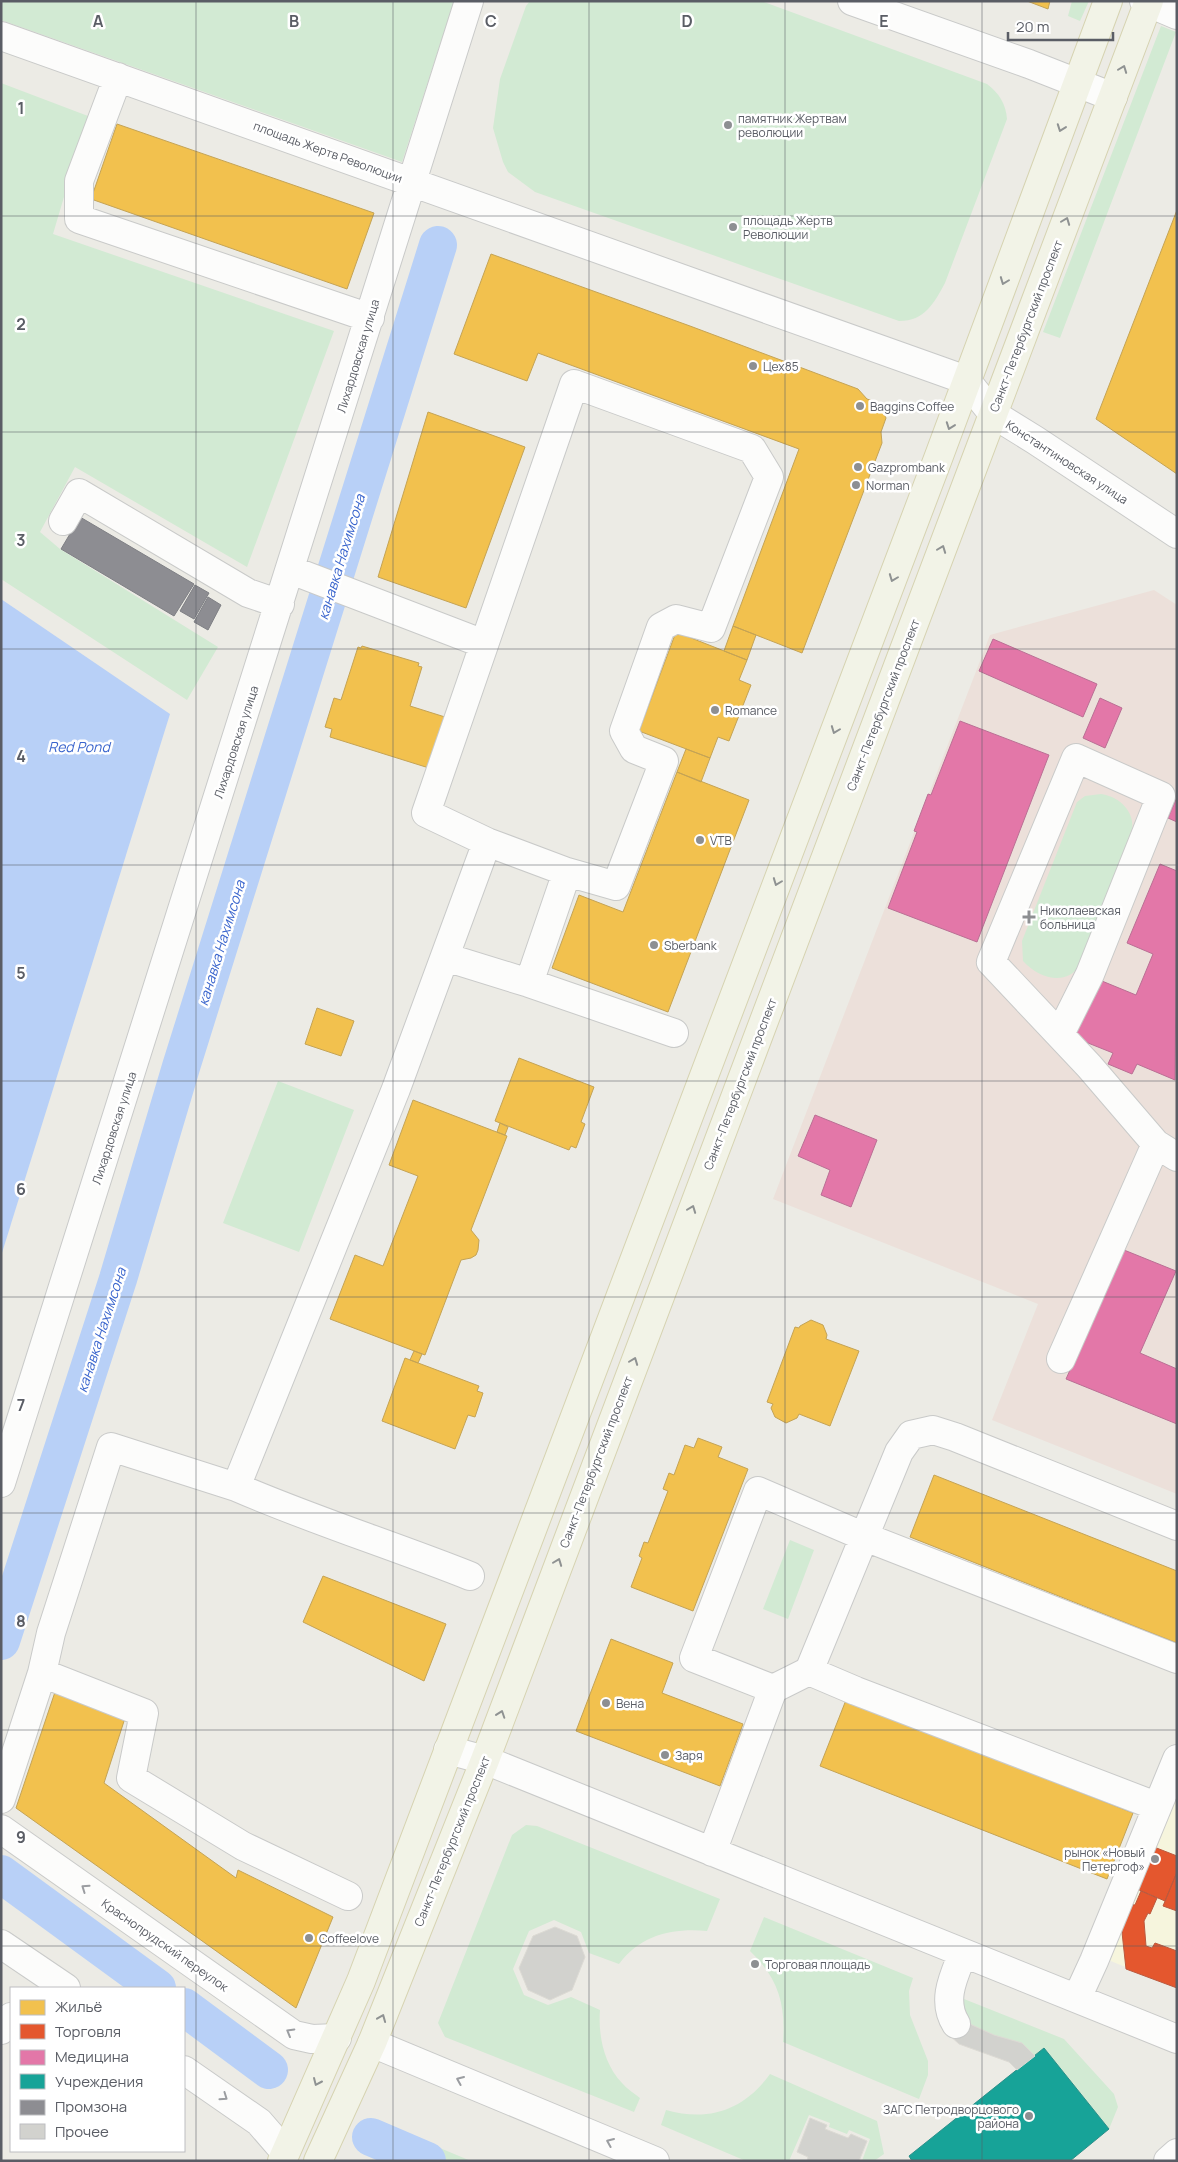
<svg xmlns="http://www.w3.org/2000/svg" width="1178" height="2162" font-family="Manrope,sans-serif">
<rect width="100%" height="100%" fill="#ecebe5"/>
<path fill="#f6f5dd" d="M 1177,1764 L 1177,1988 L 1091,1953 Z"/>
<path fill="#ece0da" d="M 1154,590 L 1177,605 L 1177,1494 L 992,1420 L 1038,1304 L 773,1199 L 990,635 Z"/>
<path fill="#d2ead3" d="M 1,1 L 454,1 L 402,162 L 1,20 Z
M 530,1 L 761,1 L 987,84 C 999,93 1006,104 1007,119 L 945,283 C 934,303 925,321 899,321 L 535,192 L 508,172 L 503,162 L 493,128 L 500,79 L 526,6 Z
M 1072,1 L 1089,1 L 1080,21 L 1068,16 Z
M 1161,26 L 1176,32 L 1060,338 L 1043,332 Z
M 1,83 L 88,116 L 53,234 L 334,331 L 247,567 L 75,467 L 40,532 L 60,549 L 218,647 L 187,700 L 1,579 Z
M 1101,794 C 1118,796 1135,811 1132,829 L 1080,965 C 1066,987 1038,978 1023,961 L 1022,941 L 1077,802 L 1085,796 Z
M 278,1081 L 354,1110 L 299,1252 L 223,1223 Z
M 790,1540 L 814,1550 L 788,1619 L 763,1609 Z
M 526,1825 L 537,1826 L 720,1899 L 707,1931 C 672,1928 641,1935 619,1964 L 589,1953 L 581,1932 L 554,1920 L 529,1931 L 513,1969 L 524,1995 L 548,2005 L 571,1997 L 600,2010 C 598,2036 604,2064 622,2083 C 627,2089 634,2093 640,2098 L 634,2112 L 445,2037 L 438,2023 L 512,1835 Z
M 764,1917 L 913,1978 L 909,1991 L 910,2015 L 928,2061 L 928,2075 L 919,2099 L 783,2042 C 786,2004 778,1978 750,1951 Z
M 959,1997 L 1064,2039 L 1114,2094 L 1118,2107 L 1109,2129 L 1044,2049 L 1035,2056 L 1022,2043 L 994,2035 L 972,2025 L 964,2016 Z
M 770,2074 L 877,2121 L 884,2154 L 874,2161 L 862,2161 L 870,2139 L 849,2130 L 847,2134 L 829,2127 L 830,2123 L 809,2115 L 789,2161 L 746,2161 L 661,2125 L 666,2110 C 709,2122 744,2110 770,2074 Z
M 404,2133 L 471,2161 L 393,2161 Z"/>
<path fill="#b8d0f7" d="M 1,599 L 170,714 L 1,1256 Z"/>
<path fill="#f2c14e" stroke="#c4a355" d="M 1027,1 L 1050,1 L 1048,9 Z
M 117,124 L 374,213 L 347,289 L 91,199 Z
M 1177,210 L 1177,474 L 1096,419 Z
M 491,254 L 690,326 L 858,389 L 867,399 L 879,403 L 886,418 L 881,432 L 882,443 L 802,653 L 733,626 L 799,449 L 538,353 L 527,381 L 454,354 Z
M 428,412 L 525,447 L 466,608 L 378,577 Z
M 733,626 L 756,635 L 747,660 L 724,651 Z
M 676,632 L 747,660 L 739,680 L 751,685 L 729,741 L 718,737 L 710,758 L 639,731 Z
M 362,646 L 419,663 L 418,666 L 422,667 L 410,706 L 445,717 L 429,768 L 330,737 L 332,729 L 325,727 L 334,698 L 341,700 L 358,647 L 361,648 Z
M 686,749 L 710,758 L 701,782 L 677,772 Z
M 677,772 L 749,800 L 668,1012 L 552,968 L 579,895 L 623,912 Z
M 317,1008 L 354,1021 L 341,1056 L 305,1044 Z
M 519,1058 L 594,1087 L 581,1122 L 585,1124 L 576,1148 L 571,1146 L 569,1150 L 495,1121 Z
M 413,1100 L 507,1136 L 471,1230 L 479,1240 L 478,1250 L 476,1255 L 471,1258 L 461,1260 L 425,1355 L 330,1319 L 355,1255 L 383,1266 L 418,1176 L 389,1165 Z
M 500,1123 L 508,1127 L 505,1135 L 497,1132 Z
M 811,1320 L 823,1325 L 827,1335 L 826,1339 L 859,1351 L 830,1426 L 799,1414 L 797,1418 L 786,1423 L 775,1417 L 771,1408 L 773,1404 L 767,1402 L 795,1327 L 799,1328 L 800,1326 Z
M 414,1351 L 422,1354 L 418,1363 L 410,1360 Z
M 405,1358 L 479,1386 L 477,1391 L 483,1393 L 475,1417 L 468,1415 L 455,1449 L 382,1421 Z
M 698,1438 L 722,1447 L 718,1457 L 748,1469 L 693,1611 L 631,1587 L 642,1558 L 639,1556 L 644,1542 L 648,1543 L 668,1491 L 663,1489 L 669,1473 L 674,1475 L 685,1445 L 694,1448 Z
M 934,1475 L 1177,1571 L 1177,1643 L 910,1537 Z
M 323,1576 L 446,1624 L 424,1681 L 303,1622 Z
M 611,1639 L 673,1663 L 662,1693 L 743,1724 L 720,1786 L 576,1731 Z
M 55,1692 L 126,1715 L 104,1783 L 236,1878 L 238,1870 L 333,1917 L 296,2008 L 16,1808 Z
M 846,1700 L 1133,1813 L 1107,1879 L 820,1766 Z"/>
<path fill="#e4572e" stroke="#bb593e" d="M 1154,1847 L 1177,1856 L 1177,1872 L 1165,1901 L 1137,1889 Z
M 1177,1872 L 1177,1911 L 1163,1906 Z
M 1141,1891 L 1157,1898 L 1150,1914 L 1148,1913 L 1144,1921 L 1146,1946 L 1152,1948 L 1155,1943 L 1177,1951 L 1177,1988 L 1126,1969 L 1121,1923 L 1129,1904 L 1135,1905 Z"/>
<path fill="#e377a8" stroke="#ba6f94" d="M 993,639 L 1097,684 L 1083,717 L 979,671 Z
M 1100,698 L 1122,708 L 1105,748 L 1083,738 Z
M 960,721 L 1049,755 L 977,942 L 888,908 L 917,832 L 914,831 L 928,794 L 931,795 Z
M 1177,797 L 1177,822 L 1168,818 Z
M 1160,864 L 1177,871 L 1175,1080 L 1137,1064 L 1132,1074 L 1108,1064 L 1113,1053 L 1073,1037 L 1097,979 L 1136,995 L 1153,954 L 1127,943 Z
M 815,1115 L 877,1140 L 851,1207 L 821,1195 L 830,1170 L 798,1156 Z
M 1124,1250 L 1176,1271 L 1140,1353 L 1177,1369 L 1177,1424 L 1066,1379 Z"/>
<path fill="#17a398" stroke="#2b8e89" d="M 1044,2048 L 1109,2129 L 1070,2161 L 912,2161 L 909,2156 Z"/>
<path fill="#8d8d92" stroke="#7e7f84" d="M 80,517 L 194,584 L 174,616 L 61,549 Z
M 195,585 L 209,593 L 194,619 L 180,611 Z
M 208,597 L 221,605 L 208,630 L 194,622 Z"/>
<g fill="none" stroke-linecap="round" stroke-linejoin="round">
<path stroke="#b8d0f7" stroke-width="38" d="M 1,1641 L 118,1279 L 181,1067 L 438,245
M 1,1874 L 157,1988
M 184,2007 L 269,2070
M 371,2137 L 427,2161"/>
</g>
<path fill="#d2d2ce" stroke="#dcdad4" d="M 555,1927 L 577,1936 L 585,1957 L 572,1990 L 550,2000 L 528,1990 L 519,1968 L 533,1936 Z
M 964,2016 L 972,2025 L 994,2035 L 1022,2043 L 1035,2056 L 1017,2070 L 1009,2062 L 959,2044 L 947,2033 Z
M 810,2118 L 827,2125 L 825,2129 L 848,2138 L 851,2134 L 867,2141 L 859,2161 L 807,2161 L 808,2157 L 797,2152 Z"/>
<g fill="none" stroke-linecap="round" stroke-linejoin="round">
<defs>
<path id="minor" d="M 852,1 L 1029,64 L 1113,97
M 1144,1 L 1177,15
M 1,36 L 966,380 L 993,414 L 1035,440 L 1177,534
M 118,77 L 79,181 L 79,219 L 370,318
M 574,384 L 752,449 L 769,477 L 711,628 L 676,619 L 661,627 L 624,731 L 634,749 L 664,761 L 616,886 L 567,872 L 487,842 L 426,813 Z
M 63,521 L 79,493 L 248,593 L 280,604
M 291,570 L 484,644
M 445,957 L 529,983 L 674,1033
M 529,983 L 567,872
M 1060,1034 L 1090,974 L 1161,796 L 1076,758 L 991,962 L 1089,1066 L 1156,1144 L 1177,1157
M 1061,1359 L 1156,1144
M 1,1483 L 469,1
M 236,1487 C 312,1520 392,1545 470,1576
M 809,1671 L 856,1691 L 1156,1806
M 42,1673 L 144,1713 L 131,1778 L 243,1846 L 348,1896
M 773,1689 L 694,1658 L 758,1491 L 865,1537 L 1177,1659
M 448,1750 L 485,1760 L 1177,2039
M 1,1799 L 42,1673 L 51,1633 L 111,1447 L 236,1487 L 396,1089 L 487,842
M 1,1829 L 294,2035 L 312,2039 L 337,2038
M 712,1852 L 773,1689 L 809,1671 L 899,1452 L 911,1435 L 933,1430 L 955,1437 L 1177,1526
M 1,1944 L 66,1988
M 1077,1998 L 1094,1961 L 1177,1759
M 956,2024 C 941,2000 954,1976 963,1953
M 1,2030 L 11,2017
M 372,2043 L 655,2161
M 184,2070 L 259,2122 L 285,2152
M 1168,2161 L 1177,2153"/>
<path id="major" d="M 282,2161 L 361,1981 L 939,456 L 1108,1
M 318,2161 L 372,2043 L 485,1760 L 1149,1"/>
</defs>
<use href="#minor" stroke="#c9cac9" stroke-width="30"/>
<use href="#major" stroke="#d6d3b1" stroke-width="30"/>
<use href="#minor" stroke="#fcfcfb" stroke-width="28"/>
<use href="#major" stroke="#f2f3e7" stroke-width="28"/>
</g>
<defs><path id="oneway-chevron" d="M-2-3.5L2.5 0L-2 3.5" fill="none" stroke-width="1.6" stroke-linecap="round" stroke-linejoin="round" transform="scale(1.25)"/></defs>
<g stroke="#8f9292">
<use href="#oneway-chevron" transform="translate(1123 69) rotate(-69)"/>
<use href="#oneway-chevron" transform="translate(1061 128) rotate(110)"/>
<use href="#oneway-chevron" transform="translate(1066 221) rotate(-69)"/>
<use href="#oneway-chevron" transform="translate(1004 281) rotate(111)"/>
<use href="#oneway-chevron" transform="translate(950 426) rotate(110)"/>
<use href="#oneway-chevron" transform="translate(942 549) rotate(-69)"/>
<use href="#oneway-chevron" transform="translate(893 578) rotate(111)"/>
<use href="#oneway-chevron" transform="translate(835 730) rotate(111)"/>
<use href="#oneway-chevron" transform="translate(777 882) rotate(111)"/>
<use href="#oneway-chevron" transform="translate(692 1209) rotate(-69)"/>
<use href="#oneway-chevron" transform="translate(634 1361) rotate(-69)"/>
<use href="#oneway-chevron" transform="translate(558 1562) rotate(-69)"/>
<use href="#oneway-chevron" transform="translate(501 1714) rotate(-71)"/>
<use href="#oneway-chevron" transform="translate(382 2018) rotate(-68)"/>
<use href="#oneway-chevron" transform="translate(317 2082) rotate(114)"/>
</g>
<g stroke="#9b9da1">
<use href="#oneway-chevron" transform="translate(85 1888) rotate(-145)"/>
<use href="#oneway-chevron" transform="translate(290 2032) rotate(-150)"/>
<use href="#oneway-chevron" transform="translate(460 2080) rotate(-157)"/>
<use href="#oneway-chevron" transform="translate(224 2097) rotate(35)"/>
<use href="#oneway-chevron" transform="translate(610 2142) rotate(-157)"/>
</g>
<path fill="none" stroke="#5a5d65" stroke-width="1" stroke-opacity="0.55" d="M 196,1 L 196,2161M 393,1 L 393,2161M 589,1 L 589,2161M 785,1 L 785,2161M 982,1 L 982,2161M 1,216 L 1177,216M 1,432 L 1177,432M 1,649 L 1177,649M 1,865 L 1177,865M 1,1081 L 1177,1081M 1,1297 L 1177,1297M 1,1513 L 1177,1513M 1,1730 L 1177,1730M 1,1946 L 1177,1946"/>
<g fill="#8d8f92" stroke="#fff" stroke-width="2">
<circle cx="728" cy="125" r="5"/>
<circle cx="733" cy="227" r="5"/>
<circle cx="753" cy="366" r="5"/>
<circle cx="860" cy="406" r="5"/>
<circle cx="858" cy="467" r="5"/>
<circle cx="856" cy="485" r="5"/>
<circle cx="715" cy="710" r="5"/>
<circle cx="700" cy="840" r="5"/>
<path d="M1026.5 909.5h5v5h5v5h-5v5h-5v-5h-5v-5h5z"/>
<circle cx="654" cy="945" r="5"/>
<circle cx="606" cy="1703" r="5"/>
<circle cx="665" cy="1755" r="5"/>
<circle cx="1155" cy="1859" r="5"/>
<circle cx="309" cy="1938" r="5"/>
<circle cx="755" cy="1964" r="5"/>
<circle cx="1029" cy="2116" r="5"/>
</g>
<g text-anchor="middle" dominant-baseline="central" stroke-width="5" stroke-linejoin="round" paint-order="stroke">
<g font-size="12" fill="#5a5d65" stroke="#fff" text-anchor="start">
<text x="738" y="118">памятник Жертвам<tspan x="738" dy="14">революции</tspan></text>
<text x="743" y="220">площадь Жертв<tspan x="743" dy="14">Революции</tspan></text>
<text x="763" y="366">Цех85</text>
<text x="870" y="406">Baggins Coffee</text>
<text x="868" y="467">Gazprombank</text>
<text x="866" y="485">Norman</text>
<text x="725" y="710">Romance</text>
<text x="710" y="840">VTB</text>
<text x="1040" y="910">Николаевская<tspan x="1040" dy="14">больница</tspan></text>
<text x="664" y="945">Sberbank</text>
<text x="616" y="1703">Вена</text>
<text x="675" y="1755">Заря</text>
<text x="1145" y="1852" text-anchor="end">рынок «Новый<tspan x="1145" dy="14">Петергоф»</tspan></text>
<text x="319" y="1938">Cоffeelove</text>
<text x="765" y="1964">Торговая площадь</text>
<text x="1019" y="2109" text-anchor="end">ЗАГС Петродворцового<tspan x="1019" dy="14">района</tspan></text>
</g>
<g font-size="12" fill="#5a5d65" stroke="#fff">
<text transform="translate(328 152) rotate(20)">площадь Жертв Революции</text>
<text transform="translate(1026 326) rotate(-69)">Санкт-Петербургский проспект</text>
<text transform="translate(358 356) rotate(-73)">Лихардовская улица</text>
<text transform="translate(1067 462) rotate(33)">Константиновская улица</text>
<text transform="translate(883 705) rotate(-69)">Санкт-Петербургский проспект</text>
<text transform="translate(236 742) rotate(-72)">Лихардовская улица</text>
<text transform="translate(740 1084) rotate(-69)">Санкт-Петербургский проспект</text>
<text transform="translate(114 1128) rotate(-72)">Лихардовская улица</text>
<text transform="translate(596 1462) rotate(-69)">Санкт-Петербургский проспект</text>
<text transform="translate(452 1841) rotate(-68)">Санкт-Петербургский проспект</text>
<text transform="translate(165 1945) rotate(35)">Краснопрудский переулок</text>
</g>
<g font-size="14" font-style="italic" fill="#3a65cd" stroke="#fff">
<text transform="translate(341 557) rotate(-73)">канавка Нахимсона</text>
<text x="79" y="746">Red Pond</text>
<text transform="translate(221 943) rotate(-73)">канавка Нахимсона</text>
<text transform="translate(101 1330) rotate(-72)">канавка Нахимсона</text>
</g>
</g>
<g font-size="16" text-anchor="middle" font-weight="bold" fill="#5a5d65" stroke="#fff" stroke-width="5" stroke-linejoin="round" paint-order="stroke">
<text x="98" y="27">A</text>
<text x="294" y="27">B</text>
<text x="491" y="27">C</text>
<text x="687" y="27">D</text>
<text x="884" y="27">E</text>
<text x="21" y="114">1</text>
<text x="21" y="330">2</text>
<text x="21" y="546">3</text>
<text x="21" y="762">4</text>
<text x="21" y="979">5</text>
<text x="21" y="1195">6</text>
<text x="21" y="1411">7</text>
<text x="21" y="1627">8</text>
<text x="21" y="1843">9</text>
</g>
<rect width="1178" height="2162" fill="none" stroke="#5a5d65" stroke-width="5"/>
<rect x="10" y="1987" width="175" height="165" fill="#ffffff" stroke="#bdbec1"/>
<rect x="20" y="2000" width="25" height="15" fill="#f2c14e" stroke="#bdbec1"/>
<text x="55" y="2012" font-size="15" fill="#5a5d65">Жильё</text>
<rect x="20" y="2024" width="25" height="15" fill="#e4572e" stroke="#bdbec1"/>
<text x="55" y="2037" font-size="15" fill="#5a5d65">Торговля</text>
<rect x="20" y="2050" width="25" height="15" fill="#e377a8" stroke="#bdbec1"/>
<text x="55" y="2062" font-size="15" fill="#5a5d65">Медицина</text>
<rect x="20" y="2074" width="25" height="15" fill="#17a398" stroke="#bdbec1"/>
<text x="55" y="2087" font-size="15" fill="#5a5d65">Учреждения</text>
<rect x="20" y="2100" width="25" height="15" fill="#8d8d92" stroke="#bdbec1"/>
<text x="55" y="2112" font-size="15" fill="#5a5d65">Промзона</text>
<rect x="20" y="2124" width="25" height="15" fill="#d2d2ce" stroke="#bdbec1"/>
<text x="55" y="2137" font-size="15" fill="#5a5d65">Прочее</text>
<path d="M1008 32v8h105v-8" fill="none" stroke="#5a5d65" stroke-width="2.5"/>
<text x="1016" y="32" font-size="15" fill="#5a5d65" stroke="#ffffff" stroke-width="4" paint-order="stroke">20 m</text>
</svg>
